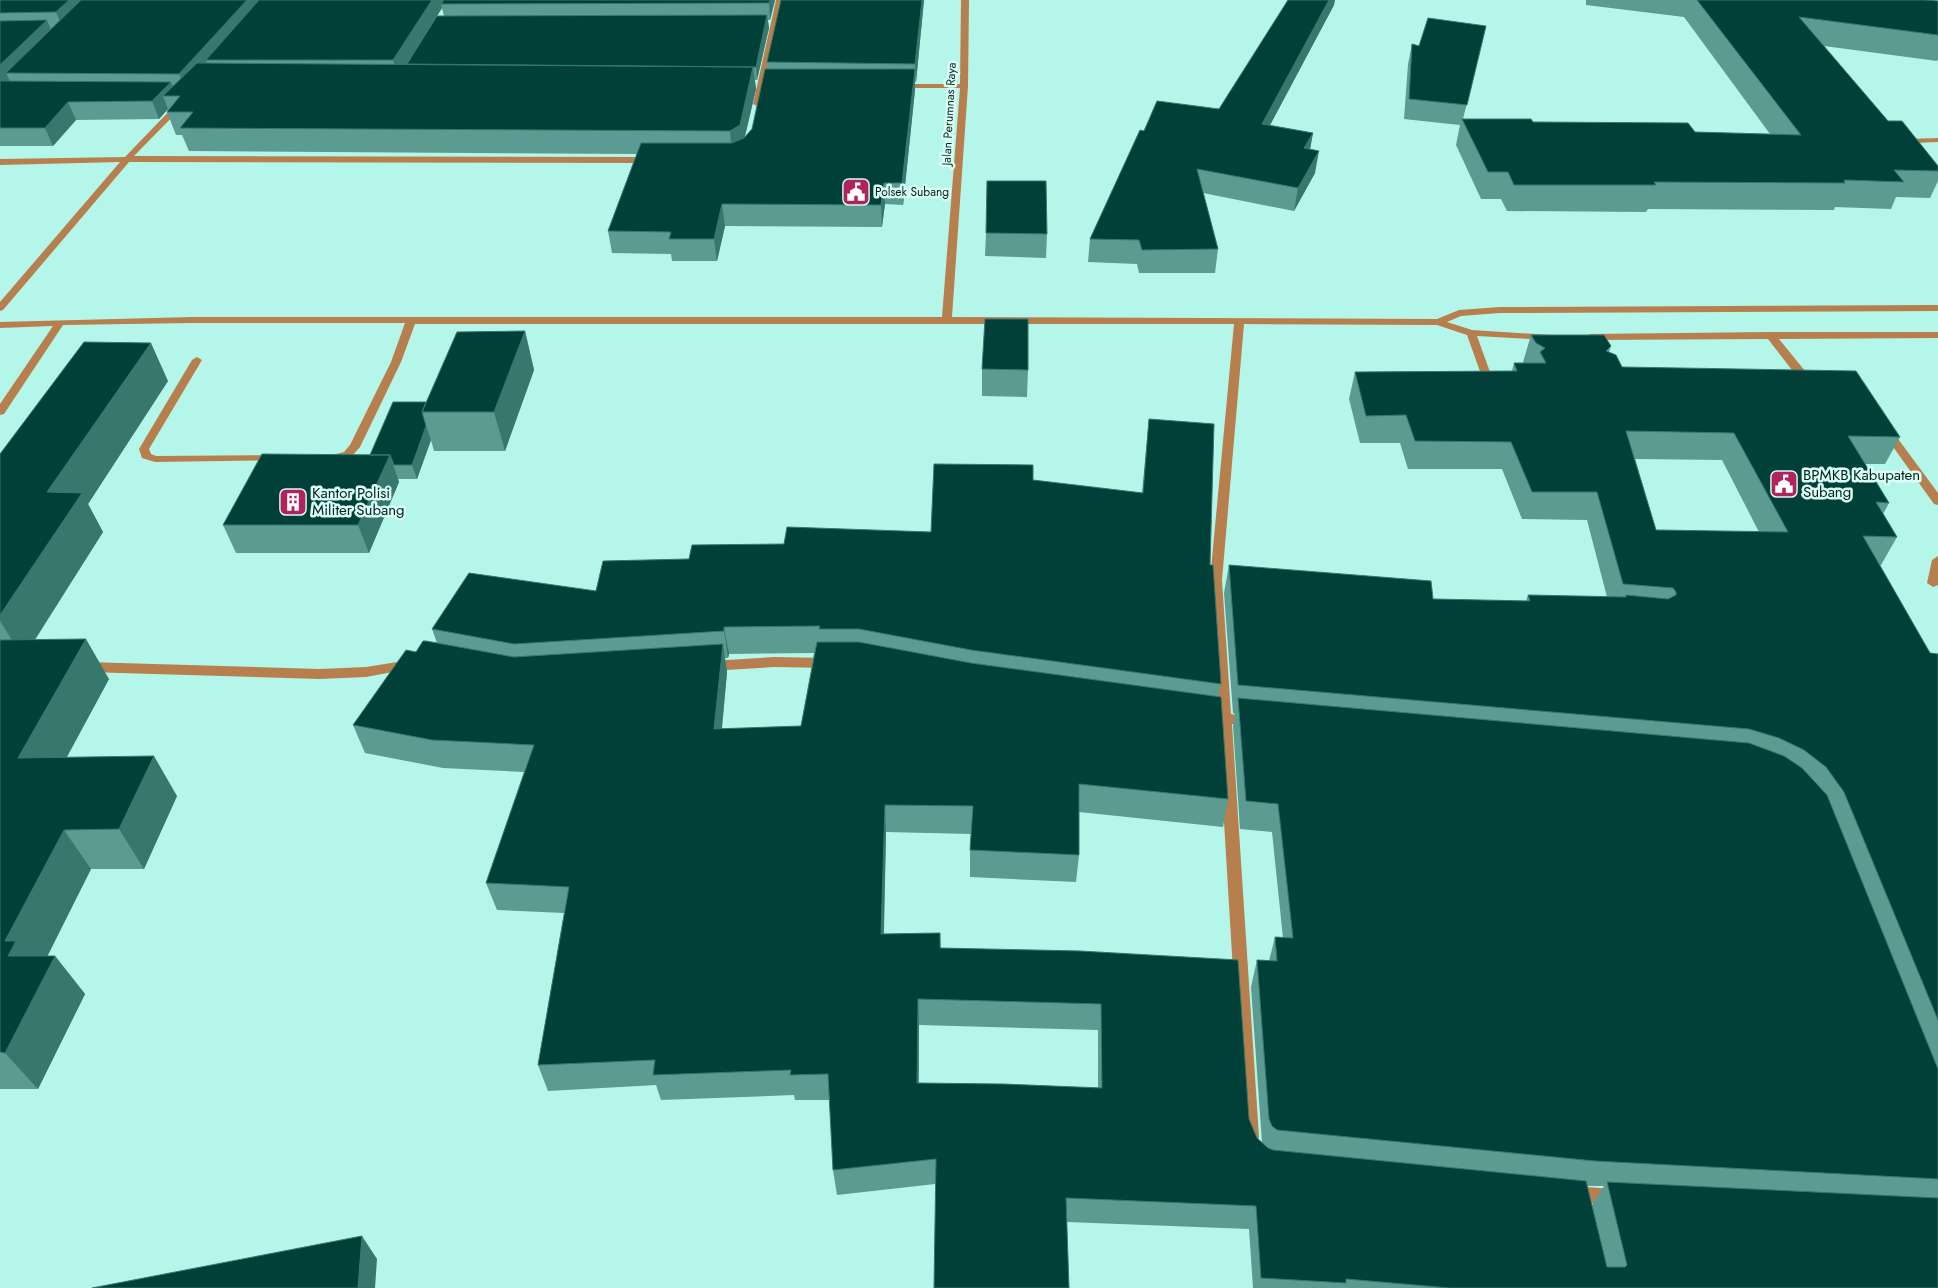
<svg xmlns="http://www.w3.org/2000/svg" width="1938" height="1288" font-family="Jost,sans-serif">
<rect width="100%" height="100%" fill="#b5f6eb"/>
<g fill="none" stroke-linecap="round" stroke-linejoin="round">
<path fill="#b67f4d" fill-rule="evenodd" d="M 776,0 L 784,0 L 761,104 L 757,106 L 753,104 Z
M 961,0 L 969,0 L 968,86 L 952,317 L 1437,319 L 1459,310 L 1500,307 L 1938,305 L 1938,311 L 1500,313 L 1461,316 L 1447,322 L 1472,330 L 1552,335 L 1552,339 L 1548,340 L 1477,336 L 1490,372 L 1501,373 L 1502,375 L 1497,378 L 1482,377 L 1467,335 L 1437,325 L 1244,324 L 1222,580 L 1231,714 L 1256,718 L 1258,721 L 1256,724 L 1251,726 L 1232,724 L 1259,1137 L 1257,1143 L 1251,1145 L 1245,1143 L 1243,1137 L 1218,722 L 1201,719 L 1199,716 L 1201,713 L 1218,712 L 1210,580 L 1234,324 L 415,324 L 401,362 L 360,447 L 352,456 L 332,461 L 327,458 L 328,456 L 344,452 L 350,445 L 391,362 L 405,323 L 192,323 L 63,325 L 4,414 L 0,415 L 0,404 L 53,326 L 0,328 L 0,322 L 192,317 L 942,317 L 960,88 L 899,88 L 895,86 L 899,84 L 960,84 Z
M 176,104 L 183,106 L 134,156 L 650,157 L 654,160 L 650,163 L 129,162 L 3,310 L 0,311 L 0,302 L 120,162 L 0,165 L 0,159 L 125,157 Z
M 1938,138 L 1938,142 L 1913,143 L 1915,146 L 1911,149 L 1903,141 L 1907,139 Z
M 1770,332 L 1938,332 L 1938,338 L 1779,339 L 1814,382 L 1809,385 L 1802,383 L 1768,339 L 1590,340 L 1585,337 L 1590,334 Z
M 197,357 L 202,360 L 149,449 L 151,454 L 156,456 L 277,455 L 282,458 L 281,460 L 155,462 L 142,458 L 139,449 L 192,360 Z
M 1886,427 L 1890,428 L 1938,493 L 1938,505 L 1934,504 L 1881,430 Z
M 1938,556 L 1938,585 L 1933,587 L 1927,583 L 1932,560 Z
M 774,657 L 828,658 L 832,660 L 834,663 L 832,666 L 828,668 L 774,667 L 710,671 L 706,669 L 704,666 L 706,663 L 710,661 Z
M 410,660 L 414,662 L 416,665 L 414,668 L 366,677 L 319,679 L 86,672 L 82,670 L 80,667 L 82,664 L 86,662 L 319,669 L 366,667 Z
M 1574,1186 L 1613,1189 L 1619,1191 L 1622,1197 L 1619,1203 L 1613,1205 L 1574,1202 L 1568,1200 L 1565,1194 L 1568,1188 Z"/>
</g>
<path fill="#5a9b92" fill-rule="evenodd" d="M 0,0 L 775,0 L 770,20 L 768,20 L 769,28 L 757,80 L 755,80 L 756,89 L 745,137 L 752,129 L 767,69 L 767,62 L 924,0 L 916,82 L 915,82 L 915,90 L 903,205 L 885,204 L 882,227 L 725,226 L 717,261 L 672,261 L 671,254 L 612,253 L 608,231 L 637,154 L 189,151 L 182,135 L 176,135 L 167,112 L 168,109 L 159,119 L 76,120 L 53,146 L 0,146 ZM 442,8 L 444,16 L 407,64 Z
M 1586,0 L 1935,0 L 1935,1 L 1938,1 L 1938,59 L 1937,61 L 1824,46 L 1888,121 L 1938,166 L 1938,181 L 1930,198 L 1896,197 L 1891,209 L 1835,207 L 1834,210 L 1648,209 L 1646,212 L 1507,211 L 1501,199 L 1481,199 L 1456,145 L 1460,125 L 1404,119 L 1408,64 L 1412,44 L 1419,46 L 1486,26 L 1463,119 L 1695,132 L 1770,134 L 1684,17 L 1586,5 Z
M 1334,5 L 1270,125 L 1313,133 L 1310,149 L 1315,173 L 1294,211 L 1203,193 L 1218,249 L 1215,273 L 1139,273 L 1137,264 L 1088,262 L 1090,239 L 1144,131 L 1219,109 Z
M 986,233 L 1047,234 L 1046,258 L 985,256 Z
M 525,331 L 534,370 L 505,451 L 434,451 L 431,440 L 417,479 L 398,479 L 399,482 L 369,553 L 236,553 L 223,525 L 370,455 L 426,402 Z
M 1531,335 L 1611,346 L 1609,352 L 1622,367 L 1900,437 L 1885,464 L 1865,464 L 1889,503 L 1883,514 L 1897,537 L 1881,565 L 1880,565 L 1930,653 L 1938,654 L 1938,1288 L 1253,1288 L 1249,1229 L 1067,1222 L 935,1184 L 837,1195 L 833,1170 L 830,1100 L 795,1100 L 794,1095 L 661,1100 L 656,1085 L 548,1091 L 538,1065 L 564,913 L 497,910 L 486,883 L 524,772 L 443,768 L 365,753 L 353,725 L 416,652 L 437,643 L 432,629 L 596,591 L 689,559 L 784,544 L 931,532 L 1033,480 L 1142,493 L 1149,419 L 1210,565 L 1221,684 L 1218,696 L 1228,799 L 1223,827 L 1079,812 L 1079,855 L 1076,882 L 970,877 L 970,850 L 971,834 L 886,832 L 884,934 L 940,933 L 941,948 L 1080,951 L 1249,1119 L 1257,1138 L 1262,1142 L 1251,987 L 1257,960 L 1269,961 L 1275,937 L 1283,938 L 1272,832 L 1240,829 L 1233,726 L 1235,714 L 1233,713 L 1224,593 L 1229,565 L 1433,599 L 1526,601 L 1528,595 L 1607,597 L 1587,520 L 1522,519 L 1502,469 L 1408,469 L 1400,443 L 1360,443 L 1349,399 L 1355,372 L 1512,371 L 1514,363 L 1524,363 L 1523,362 ZM 1635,459 L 1722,460 L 1759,532 L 1656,530 ZM 814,653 L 801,726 L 722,729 L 727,672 L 725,658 L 728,658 L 729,654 ZM 919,1025 L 1098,1030 L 1098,1088 L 919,1083 ZM 1587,1186 L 1604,1186 L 1592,1205 Z
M 982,369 L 1028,370 L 1027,397 L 982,396 Z
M 168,381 L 88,504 L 103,532 L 35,640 L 109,679 L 67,757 L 177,796 L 144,869 L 91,869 L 47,956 L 55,956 L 85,994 L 38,1089 L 0,1089 L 0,454 Z"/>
<path fill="#36776e" d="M 69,0 L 93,0 L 63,29 L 56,12 Z
M 247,0 L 267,0 L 206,60 L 208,67 L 186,92 L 179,74 Z
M 432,0 L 447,0 L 441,4 L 442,8 L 398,78 L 393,60 Z
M 770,0 L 775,0 L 770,20 L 769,3 Z
M 922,0 L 924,0 L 916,82 L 915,64 Z
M 1329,0 L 1335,0 L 1334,5 L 1259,146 L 1262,124 Z
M 767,15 L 769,28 L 757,80 L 756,67 Z
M 47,20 L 54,37 L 6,73 L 10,81 L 0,90 L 0,65 Z
M 753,67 L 756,89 L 742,148 L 732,154 L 730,131 Z
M 915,69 L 915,90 L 903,205 L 902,183 Z
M 171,82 L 176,96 L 163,96 L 168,109 L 159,119 L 152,101 Z
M 68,102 L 76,120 L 53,146 L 45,128 Z
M 1313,133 L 1309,155 L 1304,148 Z
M 1319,151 L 1315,173 L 1294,211 L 1298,188 Z
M 884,183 L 885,204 L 882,227 L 881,205 Z
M 722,204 L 725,226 L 717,261 L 714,239 Z
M 525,331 L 534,370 L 505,451 L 494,412 Z
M 151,343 L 168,381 L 88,504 L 103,532 L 23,658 L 0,621 L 0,615 L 47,492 Z
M 426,426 L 431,440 L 417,479 L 412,465 Z
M 390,455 L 399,482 L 369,553 L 358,525 Z
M 724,627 L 729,654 L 728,658 L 724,631 Z
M 86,639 L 109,679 L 45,797 L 18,758 Z
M 723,644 L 727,672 L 719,757 L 714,729 Z
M 154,756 L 177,796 L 144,869 L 119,829 Z
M 885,805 L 886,832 L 883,961 L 881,934 Z
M 64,830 L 91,869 L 40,971 L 55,956 L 85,994 L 38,1089 L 5,1053 L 8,956 L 5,941 Z
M 918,999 L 919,1025 L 918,1109 L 917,1083 Z
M 362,1236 L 377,1259 L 375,1288 L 358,1288 Z"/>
<path fill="#004039" stroke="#36776e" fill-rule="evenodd" d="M 0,0 L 69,0 L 56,12 L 0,13 Z
M 81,0 L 247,0 L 179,74 L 6,73 Z
M 259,0 L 432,0 L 393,60 L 206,60 Z
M 444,0 L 770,0 L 769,3 L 441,4 Z
M 781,0 L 922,0 L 915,64 L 767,62 Z
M 1288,0 L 1329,0 L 1262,124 L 1313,133 L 1304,148 L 1319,151 L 1298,188 L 1197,169 L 1218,249 L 1142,250 L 1139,240 L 1090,239 L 1140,130 L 1144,131 L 1157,101 L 1219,109 Z
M 1697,0 L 1925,0 L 1938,1 L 1938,35 L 1799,17 L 1888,121 L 1902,121 L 1938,166 L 1938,171 L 1894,170 L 1904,182 L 1844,180 L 1845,183 L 1654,182 L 1656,185 L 1514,185 L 1508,172 L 1488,172 L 1462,119 L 1531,119 L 1533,122 L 1688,123 L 1695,132 L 1801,135 Z
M 767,15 L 756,67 L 407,64 L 437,16 Z
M 1428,18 L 1486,26 L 1467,105 L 1409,99 L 1412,44 L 1419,46 Z
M 47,20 L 0,65 L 0,21 Z
M 197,63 L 753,67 L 740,125 L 730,131 L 180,128 L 193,112 L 167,112 L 180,96 L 163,96 Z
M 765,69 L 915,69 L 902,183 L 884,183 L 881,205 L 722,204 L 714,239 L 669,239 L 671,232 L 608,231 L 641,143 L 732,143 L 744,138 L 752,129 Z
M 0,81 L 171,82 L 152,101 L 68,102 L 45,128 L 0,128 Z
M 987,181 L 1046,181 L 1047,234 L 986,233 Z
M 985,319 L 1028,319 L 1028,370 L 982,369 Z
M 525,331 L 494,412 L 422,412 L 457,332 Z
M 1531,335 L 1604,335 L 1611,346 L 1606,351 L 1616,355 L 1622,367 L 1856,371 L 1900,437 L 1848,436 L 1889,503 L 1876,502 L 1897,537 L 1863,536 L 1930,653 L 1938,654 L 1938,1020 L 1844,792 L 1826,767 L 1804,750 L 1779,738 L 1749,729 L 1238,685 L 1229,565 L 1431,581 L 1433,599 L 1530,601 L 1528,595 L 1626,597 L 1626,595 L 1668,599 L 1676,595 L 1676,592 L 1673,588 L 1623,584 L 1597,492 L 1532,492 L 1511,442 L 1415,441 L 1406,415 L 1366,416 L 1355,372 L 1517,371 L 1514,363 L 1546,363 L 1540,352 L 1545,348 L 1536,343 ZM 1626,431 L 1734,433 L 1788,532 L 1656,530 Z
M 84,342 L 151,343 L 47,492 L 82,493 L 0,615 L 0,454 Z
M 393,402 L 426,402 L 422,412 L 426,426 L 412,465 L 394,465 L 390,455 L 370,455 Z
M 1149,419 L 1214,424 L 1210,565 L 1213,565 L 1221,684 L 971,650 L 859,629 L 819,629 L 820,626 L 724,627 L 724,631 L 514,644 L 432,629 L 469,573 L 596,591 L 603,561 L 689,559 L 692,545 L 784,544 L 787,527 L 931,532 L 934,464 L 1033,465 L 1033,480 L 1143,493 Z
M 262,454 L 390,455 L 358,525 L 223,525 Z
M 86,639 L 18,758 L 154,756 L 119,829 L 64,830 L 5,941 L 16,941 L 8,956 L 55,956 L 5,1053 L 0,1052 L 0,640 Z
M 423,641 L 426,641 L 514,657 L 723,644 L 714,729 L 801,726 L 817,642 L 859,642 L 971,663 L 1221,697 L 1228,799 L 1079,784 L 1079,855 L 970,850 L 973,806 L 885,805 L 881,934 L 940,933 L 940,948 L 1080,951 L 1238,960 L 1249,1119 L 1257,1138 L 1268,1148 L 1273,1150 L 1586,1181 L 1607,1267 L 1625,1267 L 1627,1265 L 1607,1182 L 1938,1198 L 1938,1288 L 1450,1288 L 1346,1279 L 1346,1283 L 1261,1278 L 1256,1206 L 1066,1198 L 1069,1288 L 934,1288 L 936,1159 L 833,1170 L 828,1074 L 790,1075 L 791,1070 L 653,1075 L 655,1060 L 538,1065 L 569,887 L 486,883 L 534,745 L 432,740 L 353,725 L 406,650 L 416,652 ZM 918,999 L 1101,1004 L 1102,1088 L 1003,1084 L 917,1083 Z
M 1238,698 L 1749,743 L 1784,756 L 1802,768 L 1827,795 L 1938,1069 L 1938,1179 L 1595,1161 L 1277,1130 L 1272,1126 L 1269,1119 L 1257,960 L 1277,961 L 1275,937 L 1293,938 L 1278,804 L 1246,801 Z
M 362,1236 L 358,1288 L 92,1288 Z"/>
<defs>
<symbol id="civic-square" viewBox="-11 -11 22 22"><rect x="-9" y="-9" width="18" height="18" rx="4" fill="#b0235c" stroke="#d8fef6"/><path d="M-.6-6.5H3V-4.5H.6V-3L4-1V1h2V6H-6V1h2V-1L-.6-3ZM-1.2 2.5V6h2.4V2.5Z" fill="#fff"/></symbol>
<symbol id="building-square" viewBox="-11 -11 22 22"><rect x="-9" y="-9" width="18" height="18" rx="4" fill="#b0235c" stroke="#d8fef6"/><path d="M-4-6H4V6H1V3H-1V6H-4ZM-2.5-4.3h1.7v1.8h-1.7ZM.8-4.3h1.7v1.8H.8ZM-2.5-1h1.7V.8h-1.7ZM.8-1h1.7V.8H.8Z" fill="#fff"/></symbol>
</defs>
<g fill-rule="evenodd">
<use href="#civic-square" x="840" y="176" width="32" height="32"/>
<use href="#civic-square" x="1768" y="468" width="32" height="32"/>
<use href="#building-square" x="277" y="486" width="32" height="32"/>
</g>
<g text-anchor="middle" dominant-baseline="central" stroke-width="5" stroke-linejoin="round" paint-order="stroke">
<g font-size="12" fill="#041e1a" stroke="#d8fef6">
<text transform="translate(949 114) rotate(-87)">Jalan Perumnas Raya</text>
</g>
<g font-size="12" fill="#041e1a" stroke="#d8fef6" text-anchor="start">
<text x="875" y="192">Polsek Subang</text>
</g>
<g font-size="15" fill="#041e1a" stroke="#d8fef6" text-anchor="start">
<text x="1803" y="475">BPMKB Kabupaten<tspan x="1803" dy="17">Subang</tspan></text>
<text x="312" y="493">Kantor Polisi<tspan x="312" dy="17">Militer Subang</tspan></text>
</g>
</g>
</svg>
